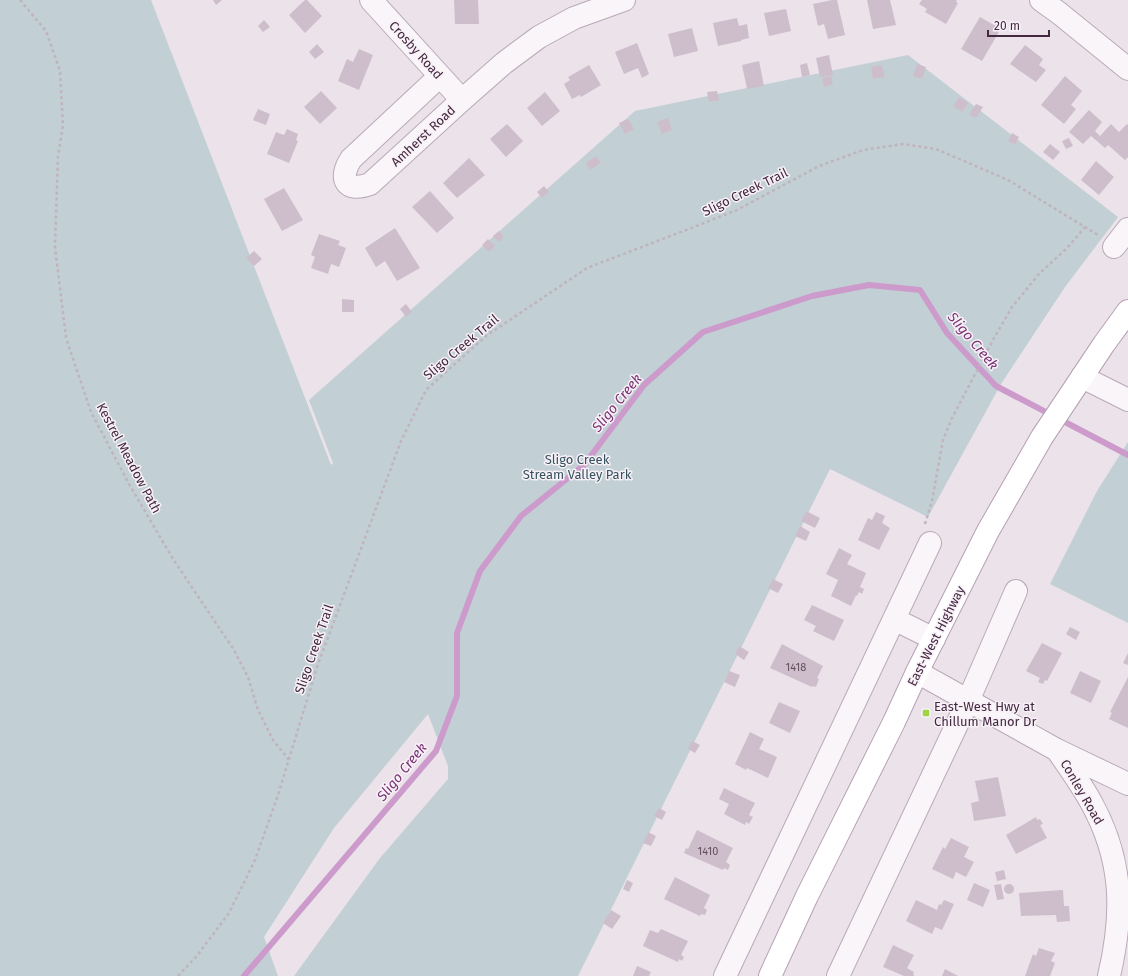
<svg xmlns="http://www.w3.org/2000/svg" width="1128" height="976" font-family="'Fira Sans',sans-serif">
<rect width="100%" height="100%" fill="#ebe2ea"/>
<path fill="#c2d0d5" d="M 0,0 L 151,0 L 331,465 L 333,463 L 309,400 L 635,111 L 908,55 L 1118,217 L 1065,287 L 1001,384 L 928,517 L 830,469 L 578,976 L 294,976 L 380,858 L 448,779 L 448,766 L 428,714 L 334,828 L 264,937 L 278,976 L 0,976 Z
M 1128,442 L 1128,623 L 1050,584 L 1097,491 Z"/>
<g fill="none" stroke-linecap="round" stroke-linejoin="round">
<path stroke="#cc9bcb" stroke-width="6" d="M 244,976 L 436,751 L 457,696 L 457,633 L 480,571 L 521,516 L 584,465 L 644,385 L 703,332 L 812,296 L 869,285 L 920,290 L 947,333 L 996,386 L 1128,455"/>
</g>
<path fill="#cebecc" d="M 213,0 L 222,0 L 216,5 Z
M 305,0 L 307,0 L 322,16 L 305,33 L 289,15 Z
M 454,0 L 478,0 L 479,24 L 455,24 Z
M 832,0 L 837,0 L 845,35 L 828,39 L 824,24 L 818,26 L 813,4 Z
M 867,0 L 890,0 L 896,25 L 873,29 Z
M 922,0 L 957,0 L 956,2 L 958,3 L 946,24 L 925,12 L 927,9 L 919,4 Z
M 786,9 L 791,31 L 769,36 L 764,13 Z
M 980,17 L 994,25 L 996,21 L 1003,25 L 982,61 L 961,49 Z
M 737,18 L 739,26 L 747,24 L 749,38 L 741,40 L 741,41 L 718,46 L 713,23 Z
M 264,20 L 270,27 L 263,32 L 258,26 Z
M 692,28 L 698,51 L 674,57 L 668,34 Z
M 637,43 L 649,74 L 642,78 L 638,68 L 624,74 L 615,52 Z
M 317,44 L 324,52 L 315,59 L 309,52 Z
M 1025,45 L 1043,59 L 1039,65 L 1046,70 L 1036,82 L 1010,64 Z
M 359,49 L 373,55 L 359,90 L 338,81 L 347,59 L 353,62 Z
M 829,55 L 833,75 L 820,77 L 816,58 Z
M 759,61 L 764,86 L 747,89 L 742,65 Z
M 807,63 L 810,75 L 802,77 L 800,65 Z
M 917,64 L 926,67 L 922,79 L 913,76 Z
M 589,65 L 601,85 L 581,97 L 580,95 L 572,99 L 564,84 L 570,80 L 568,77 Z
M 882,65 L 885,77 L 873,79 L 871,67 Z
M 831,76 L 833,84 L 824,87 L 822,78 Z
M 1065,76 L 1082,91 L 1071,105 L 1076,109 L 1064,124 L 1041,105 Z
M 321,91 L 337,108 L 320,124 L 304,107 Z
M 717,91 L 719,100 L 709,102 L 707,92 Z
M 545,92 L 560,111 L 542,126 L 527,108 Z
M 959,97 L 968,103 L 962,112 L 953,106 Z
M 976,104 L 983,107 L 976,118 L 969,115 Z
M 258,109 L 270,114 L 266,125 L 253,120 Z
M 1089,110 L 1102,122 L 1095,131 L 1100,136 L 1111,124 L 1119,132 L 1127,124 L 1128,125 L 1128,157 L 1125,160 L 1108,145 L 1105,148 L 1091,136 L 1083,144 L 1069,132 Z
M 668,118 L 672,130 L 662,134 L 657,122 Z
M 628,119 L 634,129 L 625,134 L 619,123 Z
M 507,124 L 523,141 L 506,157 L 490,139 Z
M 287,129 L 298,134 L 296,140 L 298,141 L 289,163 L 267,154 L 276,132 L 284,135 Z
M 1012,133 L 1019,137 L 1015,145 L 1008,141 Z
M 1069,138 L 1073,146 L 1066,149 L 1062,141 Z
M 1050,144 L 1060,152 L 1053,160 L 1043,152 Z
M 596,156 L 601,163 L 590,170 L 586,163 Z
M 469,158 L 485,175 L 457,198 L 443,183 Z
M 1096,161 L 1114,177 L 1099,195 L 1081,180 Z
M 544,186 L 549,192 L 542,198 L 537,192 Z
M 284,188 L 303,220 L 282,231 L 264,199 Z
M 430,191 L 454,218 L 437,233 L 412,207 Z
M 395,228 L 420,268 L 397,281 L 385,261 L 376,267 L 365,248 Z
M 499,231 L 504,237 L 499,242 L 493,236 Z
M 319,234 L 340,241 L 338,245 L 346,248 L 339,267 L 331,264 L 328,274 L 311,268 L 315,257 L 311,255 Z
M 488,239 L 495,246 L 489,252 L 482,245 Z
M 254,251 L 262,259 L 254,266 L 246,258 Z
M 342,299 L 354,300 L 354,312 L 342,312 Z
M 406,304 L 412,312 L 406,317 L 400,309 Z
M 806,511 L 820,518 L 815,528 L 801,521 Z
M 876,512 L 885,516 L 882,523 L 890,528 L 879,550 L 858,540 L 868,518 L 872,520 Z
M 800,526 L 810,532 L 806,541 L 795,536 Z
M 839,548 L 852,555 L 847,564 L 866,573 L 860,587 L 864,589 L 862,594 L 859,592 L 857,596 L 856,595 L 851,606 L 831,596 L 838,580 L 826,574 Z
M 773,579 L 783,584 L 778,593 L 768,588 Z
M 812,605 L 844,620 L 834,641 L 813,631 L 816,626 L 804,620 Z
M 1070,627 L 1080,632 L 1076,640 L 1066,634 Z
M 1042,643 L 1062,653 L 1047,681 L 1045,680 L 1043,684 L 1038,682 L 1040,678 L 1026,671 Z
M 782,644 L 823,666 L 817,678 L 819,679 L 816,687 L 813,686 L 812,687 L 770,668 Z
M 739,646 L 749,652 L 744,660 L 735,654 Z
M 1128,653 L 1128,665 L 1123,663 Z
M 729,671 L 740,675 L 735,687 L 724,682 Z
M 1080,671 L 1101,681 L 1091,703 L 1070,693 Z
M 1128,677 L 1128,728 L 1109,719 L 1112,713 L 1110,712 Z
M 779,702 L 800,711 L 790,733 L 769,723 Z
M 750,732 L 764,739 L 759,749 L 777,757 L 768,778 L 747,768 L 746,770 L 735,764 Z
M 692,741 L 700,745 L 695,753 L 688,749 Z
M 998,777 L 1006,816 L 974,821 L 971,803 L 979,801 L 975,781 Z
M 724,788 L 755,803 L 749,815 L 753,817 L 749,824 L 746,822 L 745,825 L 724,814 L 729,804 L 719,799 Z
M 659,808 L 666,812 L 662,820 L 654,816 Z
M 1036,817 L 1037,820 L 1040,819 L 1043,824 L 1040,825 L 1047,838 L 1016,854 L 1006,835 Z
M 697,830 L 733,848 L 726,862 L 730,865 L 728,870 L 724,868 L 723,870 L 684,853 L 686,848 L 688,849 Z
M 648,832 L 656,836 L 651,846 L 643,843 Z
M 951,838 L 969,847 L 964,857 L 974,862 L 966,877 L 956,872 L 953,879 L 932,869 L 943,847 L 945,849 Z
M 1004,870 L 1006,879 L 997,881 L 995,872 Z
M 675,877 L 710,895 L 704,908 L 707,910 L 705,915 L 701,914 L 700,916 L 664,899 Z
M 627,880 L 633,883 L 629,892 L 623,889 Z
M 974,883 L 990,890 L 983,907 L 967,900 Z
M1004 889a5 5 0 1 1 10 0a5 5 0 1 1-10 0Z
M 1001,884 L 1004,899 L 997,900 L 994,885 Z
M 1063,890 L 1064,906 L 1069,906 L 1070,921 L 1057,922 L 1056,915 L 1021,916 L 1019,893 Z
M 916,900 L 937,910 L 939,904 L 941,905 L 944,900 L 954,904 L 942,930 L 935,927 L 932,934 L 906,921 Z
M 611,910 L 621,916 L 612,929 L 603,923 Z
M 661,929 L 688,941 L 681,955 L 684,957 L 682,961 L 679,959 L 678,962 L 643,946 L 650,930 L 658,933 Z
M 893,945 L 914,955 L 907,968 L 914,972 L 913,975 L 915,976 L 904,976 L 883,967 Z
M 1039,948 L 1055,953 L 1051,961 L 1055,963 L 1050,976 L 1025,976 L 1033,954 L 1036,956 Z
M 637,966 L 651,972 L 649,976 L 633,976 Z
M 945,969 L 958,976 L 942,976 Z"/>
<g fill="none" stroke-linecap="round" stroke-linejoin="round">
<defs>
<path id="minor" d="M 371,0 L 462,100
M 1041,0 L 1059,13 L 1128,69
M 440,76 L 351,159 C 338,179 346,193 370,184 L 462,100 L 504,63 L 539,37 L 574,18 L 624,0
M 1114,247 L 1128,229
M 1082,377 L 1128,400
M 894,619 L 934,639
M 917,672 L 1057,750 L 1128,784
M 1057,750 C 1069,767 1081,784 1091,802 C 1123,860 1124,912 1109,976
M 725,976 L 930,543
M 838,976 L 968,701 L 1016,591"/>
<path id="major" d="M 770,976 L 807,896 L 894,722 L 917,672 L 988,531 L 1042,437 L 1104,344 L 1128,311"/>
</defs>
<use href="#minor" stroke="#b9aab7" stroke-width="24"/>
<use href="#major" stroke="#b7a0b5" stroke-width="24"/>
<path stroke="#bfb4bd" stroke-width="2.5" stroke-dasharray="3 3" stroke-linecap="butt" d="M 20,0 L 46,31 L 60,71 L 63,125 L 58,156 L 55,247 L 66,338 L 91,412 L 129,484 L 173,559 L 234,650 L 248,677 L 258,710 L 273,740 L 289,760
M 925,524 L 932,501 L 943,440 L 951,420 L 994,338 L 1012,307 L 1039,274 L 1067,248 L 1085,227
M 178,976 L 196,957 L 229,913 L 255,860 L 278,795 L 317,667 L 401,441 L 426,390 L 486,336 L 587,268 L 694,227 L 737,210 L 819,166 L 863,150 L 903,144 L 936,149 L 1008,180 L 1098,235"/>
<use href="#minor" stroke="#f9f5f8" stroke-width="22"/>
<use href="#major" stroke="#fff" stroke-width="22"/>
</g>
<rect fill="#a1d442" stroke="#f8f1f7" stroke-width="1.5" x="922" y="709" width="8" height="8" rx="2"/>
<g text-anchor="middle" dominant-baseline="central" stroke-width="3" stroke-linejoin="round" paint-order="stroke">
<g font-size="11" fill="#664e63">
<text x="796" y="667">1418</text>
<text x="708" y="851">1410</text>
</g>
<g font-size="13" fill="#432940" stroke="#f8f1f7">
<text transform="translate(416 50) rotate(48)">Crosby Road</text>
<text transform="translate(423 136) rotate(-43)">Amherst Road</text>
<text transform="translate(745 192) rotate(-26)">Sligo Creek Trail</text>
<text transform="translate(461 347) rotate(-40)">Sligo Creek Trail</text>
<text transform="translate(129 458) rotate(62)">Kestrel Meadow Path</text>
<text transform="translate(936 636) rotate(-63)">East-West Highway</text>
<text transform="translate(314 649) rotate(-71)">Sligo Creek Trail</text>
<text transform="translate(1082 792) rotate(60)">Conley Road</text>
</g>
<g font-size="13" fill="#365360" stroke="#f8f1f7">
<text x="577" y="459">Sligo Creek<tspan x="577" dy="15">Stream Valley Park</tspan></text>
</g>
<g font-size="13" fill="#432940" stroke="#f8f1f7" text-anchor="start">
<text x="934" y="706">East-West Hwy at<tspan x="934" dy="15">Chillum Manor Dr</tspan></text>
</g>
<g font-size="14" font-style="italic" fill="#793175" stroke="#f8f1f7">
<text transform="translate(973 341) rotate(50)">Sligo Creek</text>
<text transform="translate(617 403) rotate(-51)">Sligo Creek</text>
<text transform="translate(402 772) rotate(-51)">Sligo Creek</text>
</g>
</g>
<path d="M988 30v6h61v-6" fill="none" stroke="#432940" stroke-width="2"/>
<text x="994" y="30" font-size="12" fill="#432940" stroke="#f8f1f7" stroke-width="3" paint-order="stroke">20 m</text>
</svg>
